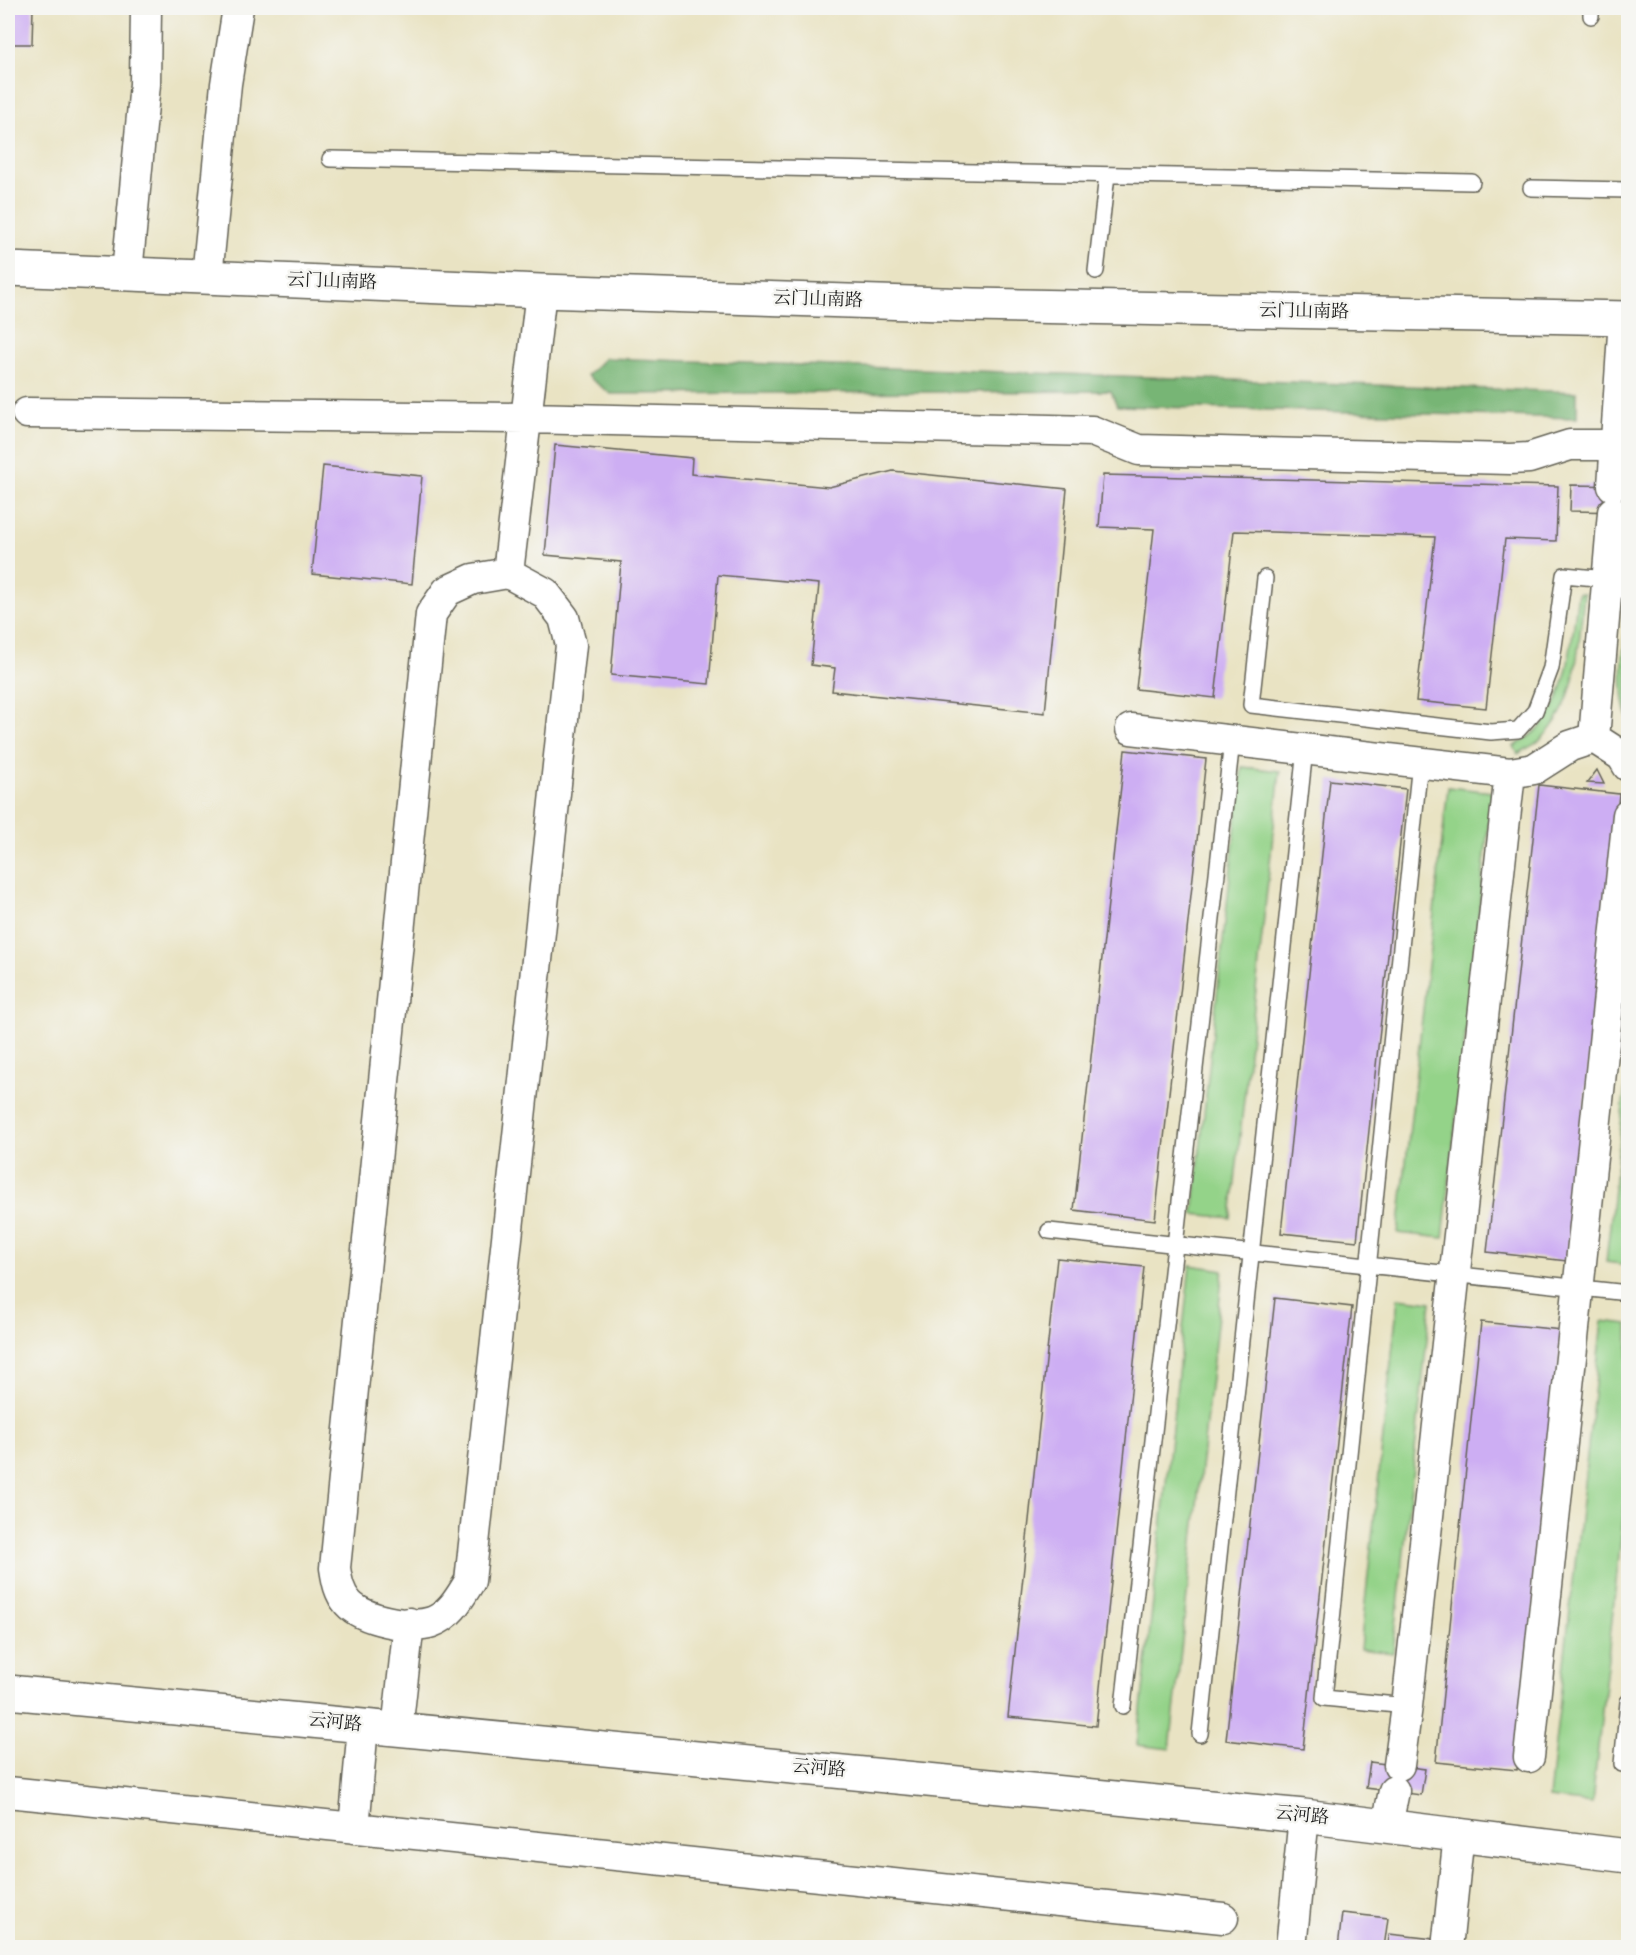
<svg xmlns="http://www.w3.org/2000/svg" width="1636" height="1955" font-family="Vollkorn,'Noto Serif SC',serif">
<rect width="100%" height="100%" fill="#f6f6f2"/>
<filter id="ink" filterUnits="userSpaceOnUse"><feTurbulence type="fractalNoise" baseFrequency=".0167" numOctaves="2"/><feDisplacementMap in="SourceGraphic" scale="12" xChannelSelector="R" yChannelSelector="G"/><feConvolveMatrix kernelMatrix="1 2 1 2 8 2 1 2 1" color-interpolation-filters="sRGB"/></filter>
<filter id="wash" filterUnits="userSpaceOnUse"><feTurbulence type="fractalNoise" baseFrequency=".008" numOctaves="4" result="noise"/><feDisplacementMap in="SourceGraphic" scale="24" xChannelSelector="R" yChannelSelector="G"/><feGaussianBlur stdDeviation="1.35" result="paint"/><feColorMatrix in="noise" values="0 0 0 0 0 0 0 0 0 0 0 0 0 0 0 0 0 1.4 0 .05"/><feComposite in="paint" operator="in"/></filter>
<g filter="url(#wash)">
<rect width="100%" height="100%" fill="#e9e3c3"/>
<path fill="#94d389" stroke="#587852" stroke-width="1.5" d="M 1578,593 L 1584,594 C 1578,642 1580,703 1541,739 C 1535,745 1525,749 1518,754 L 1514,746 C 1523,741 1533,735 1540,727 C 1570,695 1572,634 1578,593 Z
M 1628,603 L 1628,719 C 1617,682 1625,641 1628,603 Z
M 1242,767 L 1280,771 L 1231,1218 L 1193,1214 Z
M 1448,787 L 1492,792 L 1443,1238 L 1398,1233 Z
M 1628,1060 L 1628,1265 L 1606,1262 Z
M 1190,1265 L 1223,1270 L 1170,1749 L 1137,1745 Z
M 1398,1298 L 1431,1302 L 1393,1653 L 1360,1649 Z
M 1602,1321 L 1628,1324 L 1628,1473 L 1592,1803 L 1549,1798 Z"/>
<path fill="#77b575" stroke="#4a6848" stroke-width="1.5" d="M 605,358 L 1577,392 L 1577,418 L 1117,406 L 1111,391 L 611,394 L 587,376 Z"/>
<g id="blocks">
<path fill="#cdaef3" d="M 8,8 L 33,8 L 32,44 L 8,44 Z
M 555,445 L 692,458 L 691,474 L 829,487 L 893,471 L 1067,489 L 1045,713 L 832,691 L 835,668 L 811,665 L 819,584 L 718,575 L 709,684 L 611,675 L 621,562 L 545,555 Z
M 323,466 L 422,476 L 412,584 L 312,574 Z
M 1103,475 L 1558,486 L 1556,541 L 1505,539 L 1486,708 L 1416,701 L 1435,537 L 1234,531 L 1215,698 L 1136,689 L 1154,529 L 1099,527 Z
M 1571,485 L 1628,486 L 1628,512 L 1570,511 Z
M 1125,750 L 1206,759 L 1155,1220 L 1074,1210 Z
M 1597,770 L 1604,784 L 1587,783 Z
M 1330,780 L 1406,789 L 1357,1241 L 1281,1233 Z
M 1539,785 L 1619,794 L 1567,1261 L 1487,1252 Z
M 1057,1258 L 1144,1267 L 1096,1726 L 1008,1717 Z
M 1275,1298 L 1352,1307 L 1303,1749 L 1226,1740 Z
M 1481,1322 L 1562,1330 L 1517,1770 L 1436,1762 Z
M 1370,1762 L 1425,1769 L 1421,1795 L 1366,1788 Z
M 1342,1913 L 1388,1918 L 1384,1948 L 1338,1948 Z
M 1389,1934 L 1434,1939 L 1433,1948 L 1388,1948 Z"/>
</g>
</g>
<g filter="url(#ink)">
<use href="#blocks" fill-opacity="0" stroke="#646256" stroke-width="1.5"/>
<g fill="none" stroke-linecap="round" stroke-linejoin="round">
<defs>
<path id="service" d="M 1591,16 L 1591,8
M 330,159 L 1472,182
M 1531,188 L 1628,190
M 1096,271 L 1107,175
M 1265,578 L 1251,705 L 1491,732 L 1518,730 L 1535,711 L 1551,668 L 1564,575 L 1628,581
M 1049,1231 L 1628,1293
M 1123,1706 L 1232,741
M 1407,1706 L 1324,1698 L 1420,762
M 1200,1734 L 1305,749
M 1622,1764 L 1628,1702"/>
<path id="minor" d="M 127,273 L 145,84 L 146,8
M 207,277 L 226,84 L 238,8
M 27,413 L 526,418 L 1092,431 L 1139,450 L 1510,459 L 1529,458 L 1570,445 L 1628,445
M 1613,486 L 1624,318
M 508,573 L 545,593 L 564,618 L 571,645 L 470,1581 C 460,1597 451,1615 432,1622 C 411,1629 363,1620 348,1603 C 339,1593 337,1581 335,1568 L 431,614 L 447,591 L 473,579 Z
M 508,573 L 541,291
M 1131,729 L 1510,773 L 1534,769 L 1570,746 L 1594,738
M 1594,738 L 1613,512
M 1594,738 L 1622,756 L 1628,766
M 397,1730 L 409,1623
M 1529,1757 L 1628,815
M 1399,1765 L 1407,1706 L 1510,773
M 8,1792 L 1223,1918
M 1387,1825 L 1394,1791
M 354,1828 L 363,1726
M 1291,1948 L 1304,1816
M 1447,1948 L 1459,1834"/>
<path id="tertiary" d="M 8,1692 L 1304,1816 L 1628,1856"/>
<path id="secondary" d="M 8,269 L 541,291 L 973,305 L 1628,318"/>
</defs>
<use href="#service" stroke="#646256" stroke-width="18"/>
<use href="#minor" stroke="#646256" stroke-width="33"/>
<use href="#tertiary" stroke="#646256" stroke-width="36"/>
<use href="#secondary" stroke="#646256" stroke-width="36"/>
<use href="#service" stroke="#fff" stroke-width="15"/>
<use href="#minor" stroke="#fff" stroke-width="30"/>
<use href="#tertiary" stroke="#fff" stroke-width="33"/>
<use href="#secondary" stroke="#fff" stroke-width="33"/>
</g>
</g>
<g text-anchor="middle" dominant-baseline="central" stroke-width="5" stroke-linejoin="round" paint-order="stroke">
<g font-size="18" fill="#1c1c1c" stroke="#f6f6f2">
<text transform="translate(332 282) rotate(2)">云门山南路</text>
<text transform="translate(818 300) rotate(2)">云门山南路</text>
<text transform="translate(1304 312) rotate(1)">云门山南路</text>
<text transform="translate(335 1723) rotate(6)">云河路</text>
<text transform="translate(819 1769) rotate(5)">云河路</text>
<text transform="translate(1302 1816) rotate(6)">云河路</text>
</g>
</g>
<rect width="1636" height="1955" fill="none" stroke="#f6f6f2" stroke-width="30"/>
</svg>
